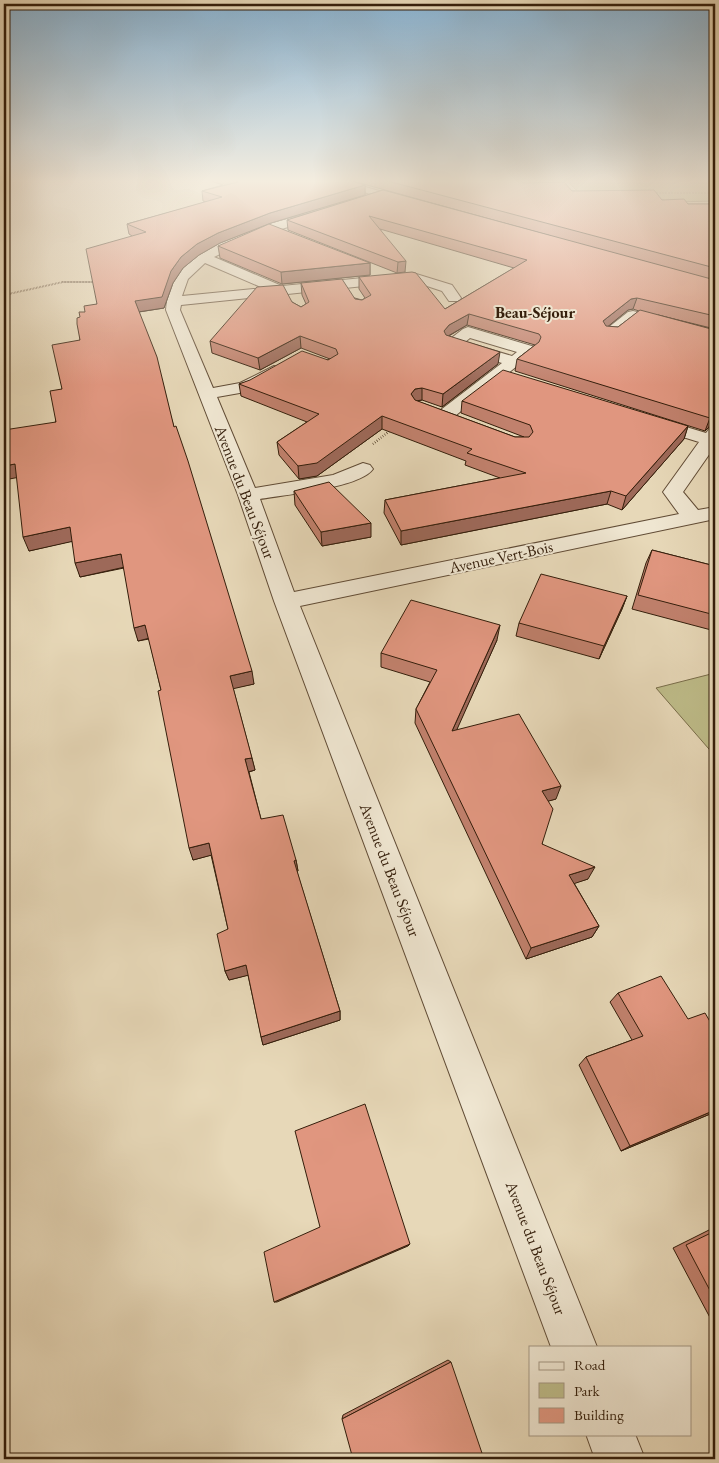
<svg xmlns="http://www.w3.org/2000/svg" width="719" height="1463" font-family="'EB Garamond',serif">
<rect width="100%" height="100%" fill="#e7d8b8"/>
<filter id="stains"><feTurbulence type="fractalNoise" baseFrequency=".004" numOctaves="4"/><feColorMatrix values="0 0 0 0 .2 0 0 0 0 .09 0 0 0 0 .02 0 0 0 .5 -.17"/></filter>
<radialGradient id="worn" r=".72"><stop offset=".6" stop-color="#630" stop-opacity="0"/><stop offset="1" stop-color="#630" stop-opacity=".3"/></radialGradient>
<path fill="#bebc89" stroke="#796d4a" d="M 566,180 L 715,180 L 715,201 L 591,204 Z
M 715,673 L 715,756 L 656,688 Z"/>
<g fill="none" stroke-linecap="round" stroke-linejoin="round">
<defs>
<path id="street" d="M 325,180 L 341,180 L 414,201 L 416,203 L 414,205 L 406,205 Z
M 324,210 L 328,211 L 328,215 L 255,237 L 214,257 L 282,286 L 413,273 L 452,285 L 461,298 L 459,301 L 449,301 L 442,291 L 412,281 L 181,305 L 180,310 L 213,388 L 240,383 L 274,366 L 280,368 L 282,371 L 251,391 L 217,397 L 255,488 L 333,475 L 363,463 L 370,465 L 373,469 C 360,488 284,495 260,499 L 294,592 L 679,514 L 663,492 L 699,442 L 644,425 L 641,421 L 644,417 L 650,416 L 706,433 L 709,429 L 715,428 L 715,446 L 683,492 L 698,510 L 715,507 L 715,519 L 300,606 L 597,1347 L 551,1347 L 274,601 L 238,495 L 166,310 C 167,298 169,287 176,277 C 203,237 279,221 324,210 ZM 205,263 L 263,288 L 182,296 L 188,279 Z
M 633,311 L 715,331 L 715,341 L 636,320 L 614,337 L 604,337 L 601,334 L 604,331 L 628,312 Z
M 468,327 L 535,347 L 537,350 L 450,420 L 438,420 L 435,416 L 438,412 L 502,363 L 447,346 L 445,343 L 463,329 ZM 470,338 L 517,352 L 512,356 L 465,342 Z
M 586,1434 L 635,1434 L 645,1459 L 595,1459 Z"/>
</defs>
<use href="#street" stroke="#614c36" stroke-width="2"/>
<path stroke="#341e0b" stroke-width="1" stroke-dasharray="0.5 1" stroke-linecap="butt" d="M 653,193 L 715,193
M 62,282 L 94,282"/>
<path stroke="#341e0b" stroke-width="2" stroke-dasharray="0.5 1" stroke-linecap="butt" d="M 4,295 L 63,282 L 94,282"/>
<path stroke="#341e0b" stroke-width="2.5" stroke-dasharray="0.5 2" stroke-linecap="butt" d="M 373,444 L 392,429"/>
<use href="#street" fill="#efe6d1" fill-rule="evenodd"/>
</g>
<path fill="#c1816d" stroke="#341e0b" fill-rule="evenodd" d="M 208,180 L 348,180 L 365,185 L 365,195 L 271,223 L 220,243 L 199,255 L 183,268 L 173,283 L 164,308 L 139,312 L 174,427 L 254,684 L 233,688 L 255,770 L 249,772 L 261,819 L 296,860 L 298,871 L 297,872 L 340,1011 L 340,1020 L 263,1045 L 248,975 L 229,980 L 225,971 L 228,929 L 211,855 L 193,860 L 161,690 L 149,639 L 138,641 L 124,568 L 80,577 L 72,541 L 29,551 L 62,389 L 80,340 L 80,317 L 85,312 L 97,304 L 132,236 L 129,234 L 127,224 L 207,202 L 203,201 L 202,191 L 223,185 Z
M 349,180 L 518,180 L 524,183 L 572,191 L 662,200 L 688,204 L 715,204 L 715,300 L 712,300 L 712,301 L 715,302 L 715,329 L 658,315 L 715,330 L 715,427 L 709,427 L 705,431 L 515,371 L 517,359 L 535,345 L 467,325 L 449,336 L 498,364 L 442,407 L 422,400 L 417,401 L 515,437 L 524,437 L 461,413 L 462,401 L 688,426 L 684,439 L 622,510 L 607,504 L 401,545 L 384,513 L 385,500 L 500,478 L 465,465 L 466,461 L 382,429 L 317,476 L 299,479 L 279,455 L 277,442 L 307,422 L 241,396 L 239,384 L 330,359 L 301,348 L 260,370 L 212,353 L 210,341 L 292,302 L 301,307 L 306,304 L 302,295 L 301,283 L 362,300 L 365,298 L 359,289 L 359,277 L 445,309 L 514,268 L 380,229 L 405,272 L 397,273 L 288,230 L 287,220 L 383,190 L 551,236 ZM 633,309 L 639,311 L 618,327 L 607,327 L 628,310 Z
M 218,246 L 370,263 L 370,275 L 282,284 L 220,258 Z
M 715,445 L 715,458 L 711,455 Z
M 294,491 L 371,537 L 322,546 L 295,505 Z
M 652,550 L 715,566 L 715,631 L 632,609 L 646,563 Z
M 627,596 L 622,609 L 599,659 L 516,636 L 519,623 Z
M 497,640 L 456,730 L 556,799 L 548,801 L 542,844 L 588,879 L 574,883 L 599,926 L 592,937 L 526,959 L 415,723 L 416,709 L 430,682 L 381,667 L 381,653 Z
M 618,993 L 715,1112 L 621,1151 L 579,1065 L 586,1057 L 632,1040 L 610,1002 Z
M 715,1227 L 715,1327 L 673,1248 Z
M 448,1360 L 451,1362 L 342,1419 L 343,1415 Z"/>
<path fill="#9d6959" stroke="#341e0b" d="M 365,185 L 365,195 L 271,223 L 220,243 L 199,255 L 183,268 L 173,283 L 164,308 L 138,312 L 135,301 L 171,271 L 181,257 L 197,244 L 218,233 L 270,213 Z
M 406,261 L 405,272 L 397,273 L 398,262 Z
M 370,263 L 370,275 L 282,284 L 281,272 Z
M 637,298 L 633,309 L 628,310 L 600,333 L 603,321 L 631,299 Z
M 469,314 L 467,325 L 448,336 L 443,343 L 444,331 L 449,325 Z
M 300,336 L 301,348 L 260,370 L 258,358 Z
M 500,352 L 498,364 L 442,407 L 443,394 Z
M 422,388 L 422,400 L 415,401 L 411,394 L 415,389 Z
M 714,414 L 709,427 L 705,431 L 710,418 Z
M 382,416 L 382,429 L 317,476 L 299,479 L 298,466 Z
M 688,426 L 684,439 L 622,510 L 626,496 Z
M 15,464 L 20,477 L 4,480 L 4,466 Z
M 611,491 L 607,504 L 401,545 L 401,531 Z
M 371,523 L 371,537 L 322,546 L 321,532 Z
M 70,527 L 74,541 L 29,551 L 23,537 Z
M 121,554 L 125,567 L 80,577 L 75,563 Z
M 627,596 L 622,609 L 599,659 L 604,646 Z
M 145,625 L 150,638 L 138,641 L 134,628 Z
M 500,625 L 497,640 L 450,745 L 452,731 Z
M 252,671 L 254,684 L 232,689 L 230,676 Z
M 252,758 L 255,770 L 248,772 L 245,759 Z
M 561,786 L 556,799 L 538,804 L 542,791 Z
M 209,843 L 212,855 L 193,860 L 189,848 Z
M 296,860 L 298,871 L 295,872 L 294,861 Z
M 595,867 L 588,879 L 564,887 L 569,875 Z
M 599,926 L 592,937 L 526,959 L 531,948 Z
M 246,965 L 249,975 L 229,980 L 225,971 Z
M 340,1011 L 340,1020 L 263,1045 L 261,1037 Z
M 715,1110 L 715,1112 L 621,1151 L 630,1146 Z
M 410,1244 L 408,1246 L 277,1302 L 274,1302 Z"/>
<path fill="#e0967f" stroke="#341e0b" d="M 233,180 L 348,180 L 365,185 L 270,213 L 218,233 L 197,244 L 181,257 L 171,271 L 162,297 L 135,301 L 157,357 L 174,427 L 176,426 L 188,461 L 252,671 L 230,676 L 252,758 L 245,759 L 261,819 L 283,815 L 296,860 L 294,861 L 340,1011 L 261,1037 L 246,965 L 225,971 L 217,934 L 228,929 L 209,843 L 189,848 L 158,691 L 161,690 L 145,625 L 134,628 L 121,554 L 75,563 L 70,527 L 23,537 L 15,464 L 4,466 L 4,430 L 56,422 L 50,391 L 62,389 L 52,345 L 80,340 L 77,324 L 77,318 L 80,317 L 79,312 L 85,312 L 84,306 L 97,304 L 86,249 L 146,232 L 127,224 L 222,197 L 202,191 L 238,182 Z
M 384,180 L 518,180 L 524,183 L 564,182 L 572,191 L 654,190 L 662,200 L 684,199 L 688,204 L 715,204 L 715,268 Z
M 383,190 L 715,280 L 715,289 L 713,289 L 712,301 L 715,302 L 715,316 L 637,298 L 631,299 L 603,321 L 606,326 L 618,327 L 640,310 L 715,330 L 715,414 L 714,414 L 710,418 L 517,359 L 539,342 L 541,337 L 539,334 L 469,314 L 449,325 L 444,331 L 446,335 L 500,352 L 443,394 L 422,388 L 415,389 L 411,394 L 415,400 L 515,437 L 529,437 L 533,432 L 530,425 L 462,401 L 503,370 L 688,426 L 626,496 L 611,491 L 401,531 L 385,500 L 526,473 L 467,453 L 472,449 L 382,416 L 317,463 L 298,466 L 277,442 L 319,414 L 239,384 L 250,380 L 302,351 L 328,360 L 338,354 L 336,349 L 300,336 L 258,358 L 210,341 L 257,287 L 283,285 L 292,302 L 301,307 L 309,302 L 301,283 L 342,279 L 355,299 L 362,300 L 371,295 L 359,277 L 412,272 L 416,273 L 445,309 L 527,260 L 369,216 L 406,261 L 398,262 L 287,220 Z
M 269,224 L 370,263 L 281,272 L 218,246 Z
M 329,482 L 371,523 L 321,532 L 294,491 Z
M 652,550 L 715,566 L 715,615 L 638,595 Z
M 541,574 L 627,596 L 604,646 L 519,623 Z
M 411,600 L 500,625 L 452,731 L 519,714 L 561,786 L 542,791 L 553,809 L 542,844 L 595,867 L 569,875 L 599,926 L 531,948 L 416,709 L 437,670 L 381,653 Z
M 661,976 L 688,1019 L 705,1013 L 715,1030 L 715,1110 L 630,1146 L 586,1057 L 643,1036 L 618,993 Z
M 365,1104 L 410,1244 L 274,1302 L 264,1252 L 320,1227 L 295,1131 Z
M 715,1231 L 715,1300 L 686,1245 Z
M 451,1362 L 484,1459 L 353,1459 L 342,1419 Z"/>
<linearGradient id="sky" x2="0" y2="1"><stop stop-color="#89b5d6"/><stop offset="0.47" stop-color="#f4eddf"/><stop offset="1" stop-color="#f4eddf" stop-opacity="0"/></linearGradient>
<rect width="719" height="385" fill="url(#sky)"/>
<g text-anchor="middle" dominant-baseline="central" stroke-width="4" stroke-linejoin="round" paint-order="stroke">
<g font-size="16" font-weight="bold" fill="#341e0b" stroke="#efe6d1">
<text x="535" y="312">Beau-Séjour</text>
</g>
<g font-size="16" fill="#341e0b" stroke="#efe6d1">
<text transform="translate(245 492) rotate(69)">Avenue du Beau Séjour</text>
<text transform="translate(501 557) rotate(-12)">Avenue Vert-Bois</text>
<text transform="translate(390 870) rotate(69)">Avenue du Beau Séjour</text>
<text transform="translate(536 1248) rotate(69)">Avenue du Beau Séjour</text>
</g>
</g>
<rect width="719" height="1463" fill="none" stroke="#e7d8b8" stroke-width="20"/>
<rect x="5" y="5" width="709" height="1453" fill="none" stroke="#341e0b" stroke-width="2.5"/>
<rect x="10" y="10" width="699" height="1443" fill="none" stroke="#341e0b"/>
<rect x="529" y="1346" width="162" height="90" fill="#efe6d1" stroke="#a49682"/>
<rect x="539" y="1362" width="25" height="8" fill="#efe6d1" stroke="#a49682"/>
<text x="574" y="1370" font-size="15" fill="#341e0b">Road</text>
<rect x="539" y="1383" width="25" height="15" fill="#bebc89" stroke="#a49682"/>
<text x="574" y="1396" font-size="15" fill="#341e0b">Park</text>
<rect x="539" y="1408" width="25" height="15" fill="#e0967f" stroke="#a49682"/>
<text x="574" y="1420" font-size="15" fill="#341e0b">Building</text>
<rect width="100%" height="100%" filter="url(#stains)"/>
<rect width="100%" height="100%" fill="url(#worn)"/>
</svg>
